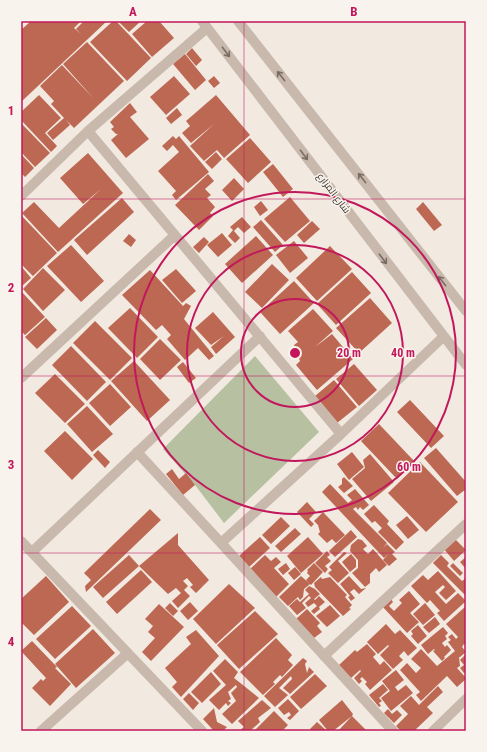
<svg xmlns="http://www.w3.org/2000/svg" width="487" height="752" font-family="'Roboto Condensed',Cairo,sans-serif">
<rect width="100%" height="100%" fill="#f2e9e1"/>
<path fill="#b7c0a1" d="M 255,356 L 319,432 L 224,523 L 195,485 L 163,449 Z"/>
<path fill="#bd6853" d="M 31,21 L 81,21 L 74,28 L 81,34 L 76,29 L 84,21 L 107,21 L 21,102 L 21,30 Z
M 113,21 L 116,21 L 151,58 L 127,81 L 90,42 Z
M 118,21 L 141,21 L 129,32 Z
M 147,21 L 159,21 L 174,38 L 152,57 L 132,34 Z
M 87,42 L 124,81 L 74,128 L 66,120 L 70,125 L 53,140 L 47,133 L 64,118 L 51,104 L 54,101 L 40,86 L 62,65 L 94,99 L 63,64 Z
M 192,48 L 202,60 L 196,66 L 186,54 Z
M 185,54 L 206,80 L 195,90 L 173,64 Z
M 174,76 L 190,94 L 166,115 L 150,97 Z
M 214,76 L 220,83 L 214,88 L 208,81 Z
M 39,95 L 61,118 L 45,133 L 57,146 L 51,152 L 21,120 L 21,112 Z
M 216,95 L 250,135 L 224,158 L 217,150 L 204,161 L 190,146 L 214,124 L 191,143 L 182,133 L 190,126 L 186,121 Z
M 130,103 L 137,112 L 130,117 L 149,139 L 126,158 L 111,140 L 118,134 L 116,134 L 111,129 L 114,127 L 110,122 Z
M 177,108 L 182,115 L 171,124 L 166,118 Z
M 21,123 L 50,153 L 35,167 L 21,152 Z
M 173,136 L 176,139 L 179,136 L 209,172 L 176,200 L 172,195 L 176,191 L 158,171 L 179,152 L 173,145 L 167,151 L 162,146 Z
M 250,138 L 271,162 L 248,183 L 226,159 Z
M 216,152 L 222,159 L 212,169 L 205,162 Z
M 88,153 L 123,193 L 58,252 L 22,213 L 34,202 L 59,228 L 101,189 L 83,204 L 60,178 Z
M 21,154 L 34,168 L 25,177 L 21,173 Z
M 273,164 L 293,189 L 283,197 L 263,172 Z
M 208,174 L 214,181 L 205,189 L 211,195 L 207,198 L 215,207 L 210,213 L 213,216 L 199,230 L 175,205 Z
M 234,178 L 244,189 L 232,201 L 222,190 Z
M 290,197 L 310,221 L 285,242 L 264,219 Z
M 122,198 L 134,212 L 87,255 L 74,240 Z
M 261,201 L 268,210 L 260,216 L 254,207 Z
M 423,202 L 442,225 L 434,231 L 416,209 Z
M 21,215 L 57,253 L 33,276 L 21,264 Z
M 242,217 L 251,227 L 244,233 L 238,227 L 234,231 L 240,238 L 235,243 L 228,236 L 233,230 L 230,227 Z
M 261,220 L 283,245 L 275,252 L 253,227 Z
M 312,221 L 320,229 L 304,243 L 297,235 Z
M 222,233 L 232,245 L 218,257 L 207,245 Z
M 129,234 L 136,240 L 131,247 L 123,241 Z
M 256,236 L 273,255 L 242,283 L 225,264 Z
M 204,237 L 209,242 L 199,253 L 193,247 Z
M 294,241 L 308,258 L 290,273 L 276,255 Z
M 71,245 L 104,281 L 81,302 L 47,266 Z
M 330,246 L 352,269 L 317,301 L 296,278 Z
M 272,264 L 289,280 L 262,308 L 245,292 Z
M 21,266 L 31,278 L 22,286 L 23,289 L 21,291 Z
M 43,268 L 65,290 L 43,311 L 23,289 Z
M 176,269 L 196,291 L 182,303 L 162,280 Z
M 150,270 L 183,306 L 179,310 L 186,303 L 191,306 L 184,319 L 214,356 L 209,360 L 198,348 L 185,360 L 167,339 L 171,335 L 162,325 L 156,330 L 122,295 Z
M 352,272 L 371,293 L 336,325 L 317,304 Z
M 294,281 L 314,303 L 280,334 L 260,312 Z
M 21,291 L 45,317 L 25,335 L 21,331 Z
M 370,298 L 392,323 L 359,353 L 336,328 Z
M 130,308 L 158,337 L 137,358 L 108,328 Z
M 313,309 L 333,331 L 315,347 L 332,334 L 353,359 L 317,390 L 296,365 L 300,361 L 294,345 L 298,342 L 288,331 Z
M 213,312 L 235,337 L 216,354 L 211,347 L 224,336 L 211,345 L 195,328 Z
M 46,318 L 57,330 L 37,349 L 25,337 Z
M 95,321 L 132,358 L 110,380 L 73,343 Z
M 160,339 L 181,360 L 160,380 L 140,359 Z
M 71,346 L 106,382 L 87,401 L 52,365 Z
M 134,361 L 170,400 L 147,421 L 111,381 Z
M 183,362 L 196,378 L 189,383 L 177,367 Z
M 354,364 L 377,390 L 359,406 L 336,379 Z
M 55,374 L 85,404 L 65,423 L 35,393 Z
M 334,380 L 357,407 L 337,423 L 315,396 Z
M 110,384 L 131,407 L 110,426 L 89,403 Z
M 410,400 L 444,436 L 431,448 L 397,412 Z
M 87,406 L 113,434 L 92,452 L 67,424 Z
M 379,424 L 415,462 L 397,479 L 361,441 Z
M 65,431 L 93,459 L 72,480 L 44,451 Z
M 436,448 L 466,482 L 466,489 L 457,496 L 424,458 Z
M 98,450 L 110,462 L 105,468 L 93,455 Z
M 352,452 L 364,467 L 349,480 L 337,464 Z
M 370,454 L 394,482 L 371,501 L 352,479 L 365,468 L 363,460 Z
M 420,462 L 458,502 L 426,532 L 388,493 Z
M 172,469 L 179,479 L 186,473 L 195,485 L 183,495 L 166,474 Z
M 344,477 L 353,486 L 344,493 L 338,487 L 342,484 L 342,479 Z
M 330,484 L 348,503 L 352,500 L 347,495 L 355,489 L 369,505 L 363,510 L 360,507 L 358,510 L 356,507 L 353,509 L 387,543 L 383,548 L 387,544 L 395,552 L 392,554 L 397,559 L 389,566 L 383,560 L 389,553 L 384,558 L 322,492 Z
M 307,502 L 316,512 L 309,519 L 314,524 L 311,527 L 297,512 Z
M 374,505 L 389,521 L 387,524 L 404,542 L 396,550 L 378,532 L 386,524 L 382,528 L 375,521 L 372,523 L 364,514 Z
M 150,509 L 161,520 L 86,592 L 85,586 L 91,580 L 84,573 Z
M 323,512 L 345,535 L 336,543 L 332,539 L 327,543 L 318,534 L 320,532 L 318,525 L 314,521 Z
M 407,516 L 419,530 L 408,539 L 396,525 Z
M 281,517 L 290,526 L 271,544 L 262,535 Z
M 295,528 L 301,534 L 281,552 L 275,546 Z
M 351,530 L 357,537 L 335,557 L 329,551 Z
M 178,533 L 178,545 L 209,580 L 196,593 L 190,587 L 193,585 L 187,578 L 183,581 L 188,586 L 184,590 L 190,596 L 178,608 L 172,601 L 181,593 L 176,588 L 168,594 L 139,566 L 103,598 L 93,587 L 129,555 L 139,566 Z
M 260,537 L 270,548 L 249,567 L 239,556 Z
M 308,537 L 323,554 L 301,573 L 287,556 Z
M 454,538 L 466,550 L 454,561 L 443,548 Z
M 358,539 L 362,540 L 367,546 L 363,549 L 368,554 L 373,549 L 387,565 L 379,572 L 376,568 L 370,574 L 370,583 L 365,587 L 352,573 L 358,568 L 358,560 L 350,551 L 351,545 Z
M 327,551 L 330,555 L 327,557 L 331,561 L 325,566 L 328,569 L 325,573 L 315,563 Z
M 344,552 L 347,553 L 338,561 L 349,573 L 338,583 L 328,573 L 332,570 L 329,567 Z
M 351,554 L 356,560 L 356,567 L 350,572 L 342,562 Z
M 265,555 L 271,561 L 276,557 L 281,562 L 274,568 L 289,584 L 276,597 L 250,569 Z
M 441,555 L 449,563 L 447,566 L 462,581 L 466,578 L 466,596 L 433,563 Z
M 466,557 L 466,569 L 460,562 Z
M 286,563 L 290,569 L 283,575 L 278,569 Z
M 314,563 L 323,572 L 311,585 L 306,580 L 310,576 L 307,573 L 308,571 L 307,570 Z
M 453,563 L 463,573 L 460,576 L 450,566 Z
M 295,567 L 301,574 L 294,580 L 288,573 Z
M 141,570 L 152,582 L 117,614 L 106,602 Z
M 438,571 L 456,591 L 446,600 L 439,593 L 445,587 L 443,585 L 435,592 L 446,604 L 458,593 L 466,601 L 444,621 L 437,613 L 440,611 L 430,600 L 427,603 L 411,586 L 423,575 L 428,580 Z
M 46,576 L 69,602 L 34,635 L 21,622 L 21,599 Z
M 301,576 L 310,584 L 304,589 L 303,597 L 300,600 L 298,597 L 288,606 L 279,597 Z
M 349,576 L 361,589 L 366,588 L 359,594 L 354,589 L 350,592 L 355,598 L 351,601 L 348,597 L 350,596 L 340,584 Z
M 321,577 L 322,579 L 330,577 L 347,595 L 345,597 L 352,605 L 349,608 L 351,609 L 343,616 L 315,587 L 314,583 Z
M 229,584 L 255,608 L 216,644 L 193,619 Z
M 309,586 L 315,589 L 320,594 L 314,599 L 315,600 L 319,596 L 325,602 L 319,607 L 320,609 L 314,614 L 311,611 L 317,606 L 314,603 L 308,607 L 305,603 L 311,598 L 309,596 L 302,603 L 306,608 L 297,615 L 289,606 L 297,599 L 300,602 L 309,594 L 305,590 Z
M 409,591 L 420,604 L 410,613 L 419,622 L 407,633 L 382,606 L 391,599 L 393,602 L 389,606 L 394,611 L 402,603 L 399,600 Z
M 190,602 L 198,611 L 188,620 L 180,611 Z
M 170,603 L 178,611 L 173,616 L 165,608 Z
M 425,603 L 435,615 L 423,625 L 413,614 Z
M 159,604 L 184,627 L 151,661 L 142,652 L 155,638 L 148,632 L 153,626 L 145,619 Z
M 330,605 L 340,616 L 327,627 L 316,616 Z
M 72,606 L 91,626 L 55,659 L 36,639 Z
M 466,606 L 466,646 L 464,644 L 462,647 L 466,652 L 460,657 L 459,657 L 460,666 L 457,668 L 466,678 L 466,679 L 457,687 L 447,676 L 421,701 L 416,695 L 420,692 L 400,670 L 407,663 L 416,673 L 421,668 L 411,659 L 421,649 L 437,666 L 455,651 L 448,642 L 451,640 L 448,637 L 452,634 L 456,639 L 458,637 L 446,624 Z
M 307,609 L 320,623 L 317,626 L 322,632 L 314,638 L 296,619 Z
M 255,611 L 278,634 L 239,669 L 217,645 Z
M 435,617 L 440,624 L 429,633 L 423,627 Z
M 386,624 L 395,634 L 400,630 L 417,648 L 408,656 L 404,651 L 399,656 L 403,660 L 393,669 L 380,655 L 389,646 L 388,645 L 378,654 L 367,642 Z
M 418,625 L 427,636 L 418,644 L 411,636 L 413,634 L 411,631 Z
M 443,627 L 448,633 L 445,636 L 447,639 L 442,643 L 445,647 L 447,645 L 451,650 L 444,657 L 445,658 L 442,661 L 433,651 L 435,650 L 434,649 L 428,654 L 421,645 Z
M 93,629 L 115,653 L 76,688 L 55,664 Z
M 196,630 L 219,656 L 181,697 L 172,687 L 177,682 L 165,668 L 191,644 L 186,637 Z
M 276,638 L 292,655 L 288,660 L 293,665 L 282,677 L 280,675 L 273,682 L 275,684 L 263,695 L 240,672 Z
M 32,641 L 57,667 L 55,668 L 71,684 L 50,706 L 32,688 L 41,679 L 43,681 L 46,678 L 21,651 Z
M 367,644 L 376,654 L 373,657 L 380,665 L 384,661 L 392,670 L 370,690 L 365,684 L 367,682 L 362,677 L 360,679 L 362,681 L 359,684 L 354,678 L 361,671 L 360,670 L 351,678 L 339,665 L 355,650 L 357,652 Z
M 466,654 L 466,671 L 464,673 L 460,668 L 464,665 L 460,660 Z
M 303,658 L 307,661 L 305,664 L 307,673 L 309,667 L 314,672 L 290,694 L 283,688 L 292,679 L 291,676 L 279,688 L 288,695 L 275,707 L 264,696 Z
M 225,659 L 238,672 L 234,678 L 259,698 L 232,724 L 222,714 L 236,701 L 231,693 L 237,687 L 236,685 L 228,692 L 231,699 L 228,701 L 231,703 L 228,706 L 226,703 L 219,710 L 209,700 L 226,685 L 213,671 Z
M 396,670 L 404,680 L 395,687 L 398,691 L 406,685 L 413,693 L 391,711 L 381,698 L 390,691 L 382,681 Z
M 211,672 L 221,684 L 202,703 L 191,692 Z
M 315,674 L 327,686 L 301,709 L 290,697 Z
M 383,684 L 388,690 L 379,698 L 382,701 L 379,703 L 381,706 L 379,707 L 369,695 Z
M 438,686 L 443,692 L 427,707 L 433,713 L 414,731 L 401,731 L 396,726 L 408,714 L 400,706 L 411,696 L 419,705 Z
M 189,693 L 199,703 L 193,710 L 183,699 Z
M 288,699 L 299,711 L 290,720 L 287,718 L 291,715 L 289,712 L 284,715 L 278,708 Z
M 262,700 L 271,708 L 258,718 L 260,722 L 250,731 L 239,731 L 244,727 L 238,721 Z
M 342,700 L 353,714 L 352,716 L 367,731 L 338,731 L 352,716 L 333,731 L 328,731 L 319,720 Z
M 214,708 L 217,722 L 227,727 L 223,731 L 214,731 L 203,719 Z
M 388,709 L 392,714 L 397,710 L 402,715 L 394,723 L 384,713 Z
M 274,711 L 288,725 L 282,731 L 254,731 Z
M 317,722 L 327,731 L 312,731 L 310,729 Z"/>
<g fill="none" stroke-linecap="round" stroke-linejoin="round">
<path stroke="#c9b9ad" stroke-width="10" d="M 88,131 L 341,434
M 21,196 L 88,131 L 207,28
M 21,378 L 175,235
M 137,452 L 221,543 L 393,731
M 21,541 L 202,731
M 221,543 L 341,434 L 443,337
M 32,552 L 260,336
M 324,656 L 466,524
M 41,731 L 128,653
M 433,731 L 466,699"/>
<path stroke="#c9b9ad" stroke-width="10" d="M 202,21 L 466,365
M 238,21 L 466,311"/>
</g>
<defs><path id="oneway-shaft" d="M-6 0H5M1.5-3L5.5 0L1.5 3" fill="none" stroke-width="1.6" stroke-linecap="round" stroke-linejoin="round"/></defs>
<g stroke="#796d66">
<use href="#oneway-shaft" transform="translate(226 52) rotate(53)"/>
<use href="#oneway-shaft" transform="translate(281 76) rotate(-128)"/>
<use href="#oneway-shaft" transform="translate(304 155) rotate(53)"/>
<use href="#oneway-shaft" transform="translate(362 178) rotate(-128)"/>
<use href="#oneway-shaft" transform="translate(383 259) rotate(53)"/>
<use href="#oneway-shaft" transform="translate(442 281) rotate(-128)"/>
</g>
<path fill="none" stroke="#c2185b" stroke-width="1" stroke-opacity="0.55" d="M 244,21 L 244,731M 21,199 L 466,199M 21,376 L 466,376M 21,553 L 466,553"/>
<g fill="none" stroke="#c2185b" stroke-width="2">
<circle cx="295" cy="353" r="54"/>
<circle cx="295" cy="353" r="108"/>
<circle cx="295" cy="353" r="161"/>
</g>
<g text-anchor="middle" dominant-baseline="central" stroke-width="3" stroke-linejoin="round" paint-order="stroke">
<g font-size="10" fill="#382f2b" stroke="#f9f3ed">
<text transform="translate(334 193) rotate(53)">شارع المزارع</text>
</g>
</g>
<circle cx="295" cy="353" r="6" fill="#c2185b" stroke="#f9f3ed" stroke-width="2"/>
<g font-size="12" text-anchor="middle" font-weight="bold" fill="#c2185b" stroke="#f9f3ed" stroke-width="3" stroke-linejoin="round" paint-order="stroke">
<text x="349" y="357">20 m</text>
<text x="403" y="357">40 m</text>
<text x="409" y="471">60 m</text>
</g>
<rect width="487" height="752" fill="none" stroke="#f9f3ed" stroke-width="44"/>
<rect x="22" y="22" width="443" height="708" fill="none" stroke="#c2185b" stroke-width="1.5"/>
<g font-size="13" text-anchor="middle" font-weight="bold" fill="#c2185b">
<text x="133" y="16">A</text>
<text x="354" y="16">B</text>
<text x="11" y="115">1</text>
<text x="11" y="292">2</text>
<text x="11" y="469">3</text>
<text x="11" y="646">4</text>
</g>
</svg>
